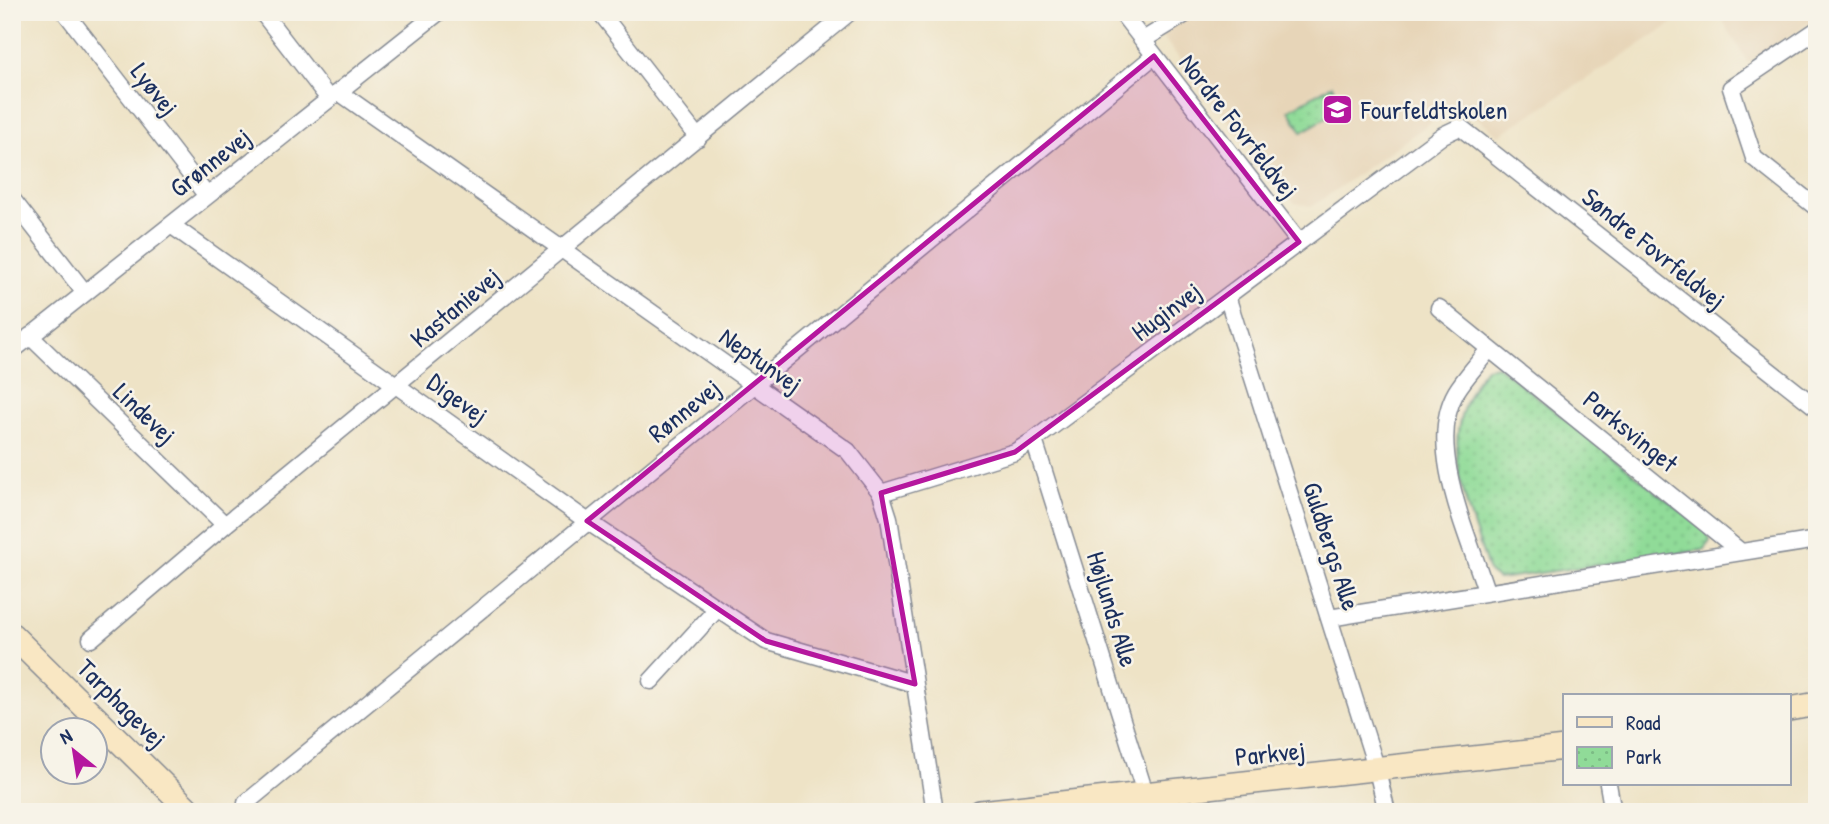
<svg xmlns="http://www.w3.org/2000/svg" width="1829" height="824" font-family="'Patrick Hand',sans-serif">
<defs>
<pattern id="park-dots" width="8" height="8" patternUnits="userSpaceOnUse" patternTransform="scale(1.75)"><rect width="8" height="8" fill="#90db98"/><path d="M2 2h.1M6 6h.1" fill="none" stroke="#7cbc85" stroke-width="1.8" stroke-linecap="round"/></pattern>
</defs>
<rect width="100%" height="100%" fill="#f7f3e8"/>
<filter id="ink" filterUnits="userSpaceOnUse"><feTurbulence type="fractalNoise" baseFrequency=".0143" numOctaves="2"/><feDisplacementMap in="SourceGraphic" scale="14" xChannelSelector="R" yChannelSelector="G"/><feConvolveMatrix kernelMatrix="1 2 1 2 8 2 1 2 1" color-interpolation-filters="sRGB"/></filter>
<filter id="wash" filterUnits="userSpaceOnUse"><feTurbulence type="fractalNoise" baseFrequency=".00686" numOctaves="4" result="noise"/><feDisplacementMap in="SourceGraphic" scale="28" xChannelSelector="R" yChannelSelector="G"/><feGaussianBlur stdDeviation="1.57" result="paint"/><feColorMatrix in="noise" values="0 0 0 0 0 0 0 0 0 0 0 0 0 0 0 0 0 1.4 0 .05"/><feComposite in="paint" operator="in"/></filter>
<g filter="url(#wash)">
<rect width="100%" height="100%" fill="#eee3c6"/>
<path fill="#e7d5b8" d="M 1165,12 L 1690,12 L 1499,135 L 1465,108 L 1448,110 L 1313,206 L 1294,203 L 1150,21 Z
M 1722,12 L 1817,12 L 1817,18 L 1748,63 L 1719,14 Z"/>
<path fill="url(#park-dots)" stroke="#56857b" stroke-width="2" d="M 1332,85 L 1344,107 L 1302,132 L 1289,110 Z
M 1498,366 L 1707,532 L 1710,541 L 1703,550 L 1498,579 L 1489,572 C 1466,499 1432,435 1486,368 Z"/>
</g>
<g filter="url(#ink)">
<g fill="none" stroke-linecap="round" stroke-linejoin="round">
<defs>
<path id="street" d="M 65,12 L 207,196
M 262,12 L 329,99
M 600,12 L 698,138
M 1121,12 L 1299,242
M 1817,30 L 1731,88 L 1754,158 L 1817,208
M 1143,40 L 1189,12
M 339,92 L 848,451 L 881,493 L 889,518 L 935,812
M 12,199 L 85,293
M 171,225 L 587,521 L 766,641 L 915,684
M 1227,296 L 1377,770 L 1387,812
M 1439,308 L 1741,552
M 30,336 L 225,525
M 12,351 L 439,12
M 1034,440 L 1145,793
M 881,493 L 1015,452 L 1034,440 L 1443,135 L 1460,127 L 1817,408
M 1486,591 C 1469,536 1425,446 1456,392 C 1465,377 1479,363 1489,349
M 1329,618 L 1817,540
M 91,639 L 225,525 L 850,12
M 651,681 L 716,610
M 1608,784 L 1613,812
M 1157,792 L 1160,812
M 246,803 L 1154,56"/>
<path id="secondary" d="M 12,635 L 191,812
M 1789,709 L 1817,704
M 980,812 L 1565,748"/>
</defs>
<use href="#street" stroke="#848992" stroke-width="19"/>
<use href="#secondary" stroke="#848992" stroke-width="26"/>
<use href="#street" stroke="#fff" stroke-width="16"/>
<use href="#secondary" stroke="#f9e7c3" stroke-width="23"/>
</g>
</g>
<path fill="#b5179e" fill-opacity="0.2" stroke="#b5179e" stroke-width="5" stroke-linejoin="round" d="M 1154,56 L 1299,242 L 1015,452 L 881,493 L 915,684 L 766,641 L 587,521 Z"/>
<defs>
<symbol id="school-square" viewBox="-11 -11 22 22"><rect x="-9" y="-9" width="18" height="18" rx="4" fill="#b5179e" stroke="#f7f3e8"/><path d="M0-5L7-2L0 1L-7-2ZM-4 1L0 2.5L4 1V4Q0 6-4 4Z" fill="#fff"/></symbol>
</defs>
<g fill-rule="evenodd">
<use href="#school-square" x="1320" y="92" width="35" height="35"/>
</g>
<g text-anchor="middle" dominant-baseline="central" stroke-width="5" stroke-linejoin="round" paint-order="stroke">
<g font-size="26" fill="#1b2f5e" stroke="#f7f3e8">
<text transform="translate(155 89) rotate(52)">Lyøvej</text>
<text transform="translate(1239 126) rotate(52)">Nordre Fovrfeldvej</text>
<text transform="translate(210 162) rotate(-38)">Grønnevej</text>
<text transform="translate(1654 248) rotate(39)">Søndre Fovrfeldvej</text>
<text transform="translate(455 307) rotate(-40)">Kastanievej</text>
<text transform="translate(1166 311) rotate(-37)">Huginvej</text>
<text transform="translate(761 360) rotate(35)">Neptunvej</text>
<text transform="translate(458 398) rotate(36)">Digevej</text>
<text transform="translate(684 410) rotate(-39)">Rønnevej</text>
<text transform="translate(145 413) rotate(44)">Lindevej</text>
<text transform="translate(1631 431) rotate(39)">Parksvinget</text>
<text transform="translate(1332 546) rotate(72)">Guldbergs Alle</text>
<text transform="translate(1113 609) rotate(73)">Højlunds Alle</text>
<text transform="translate(122 703) rotate(45)">Tarphagevej</text>
<text transform="translate(1270 753) rotate(-6)">Parkvej</text>
</g>
<g font-size="26" fill="#1b2f5e" stroke="#f7f3e8" text-anchor="start">
<text x="1361" y="109">Fourfeldtskolen</text>
</g>
</g>
<rect width="1829" height="824" fill="none" stroke="#f7f3e8" stroke-width="42"/>
<rect x="1563" y="694" width="228" height="91" fill="#f7f3e8" stroke="#9fa5b1" stroke-width="2"/>
<rect x="1577" y="717" width="35" height="10" fill="#f9e7c3" stroke="#9fa5b1" stroke-width="2"/>
<text x="1626" y="730" font-size="21" fill="#1b2f5e">Road</text>
<rect x="1577" y="747" width="35" height="21" fill="url(#park-dots)" stroke="#9fa5b1" stroke-width="2"/>
<text x="1626" y="764" font-size="21" fill="#1b2f5e">Park</text>
<g transform="translate(74 751) rotate(330)"><circle r="33" fill="#f7f3e8" stroke="#9fa5b1" stroke-width="2"/>
<path d="M0-5L12 26L0 18L-12 26Z" fill="#b5179e"/>
<text y="-10" font-size="19" font-weight="bold" text-anchor="middle" fill="#1b2f5e">N</text>
</g>
</svg>
